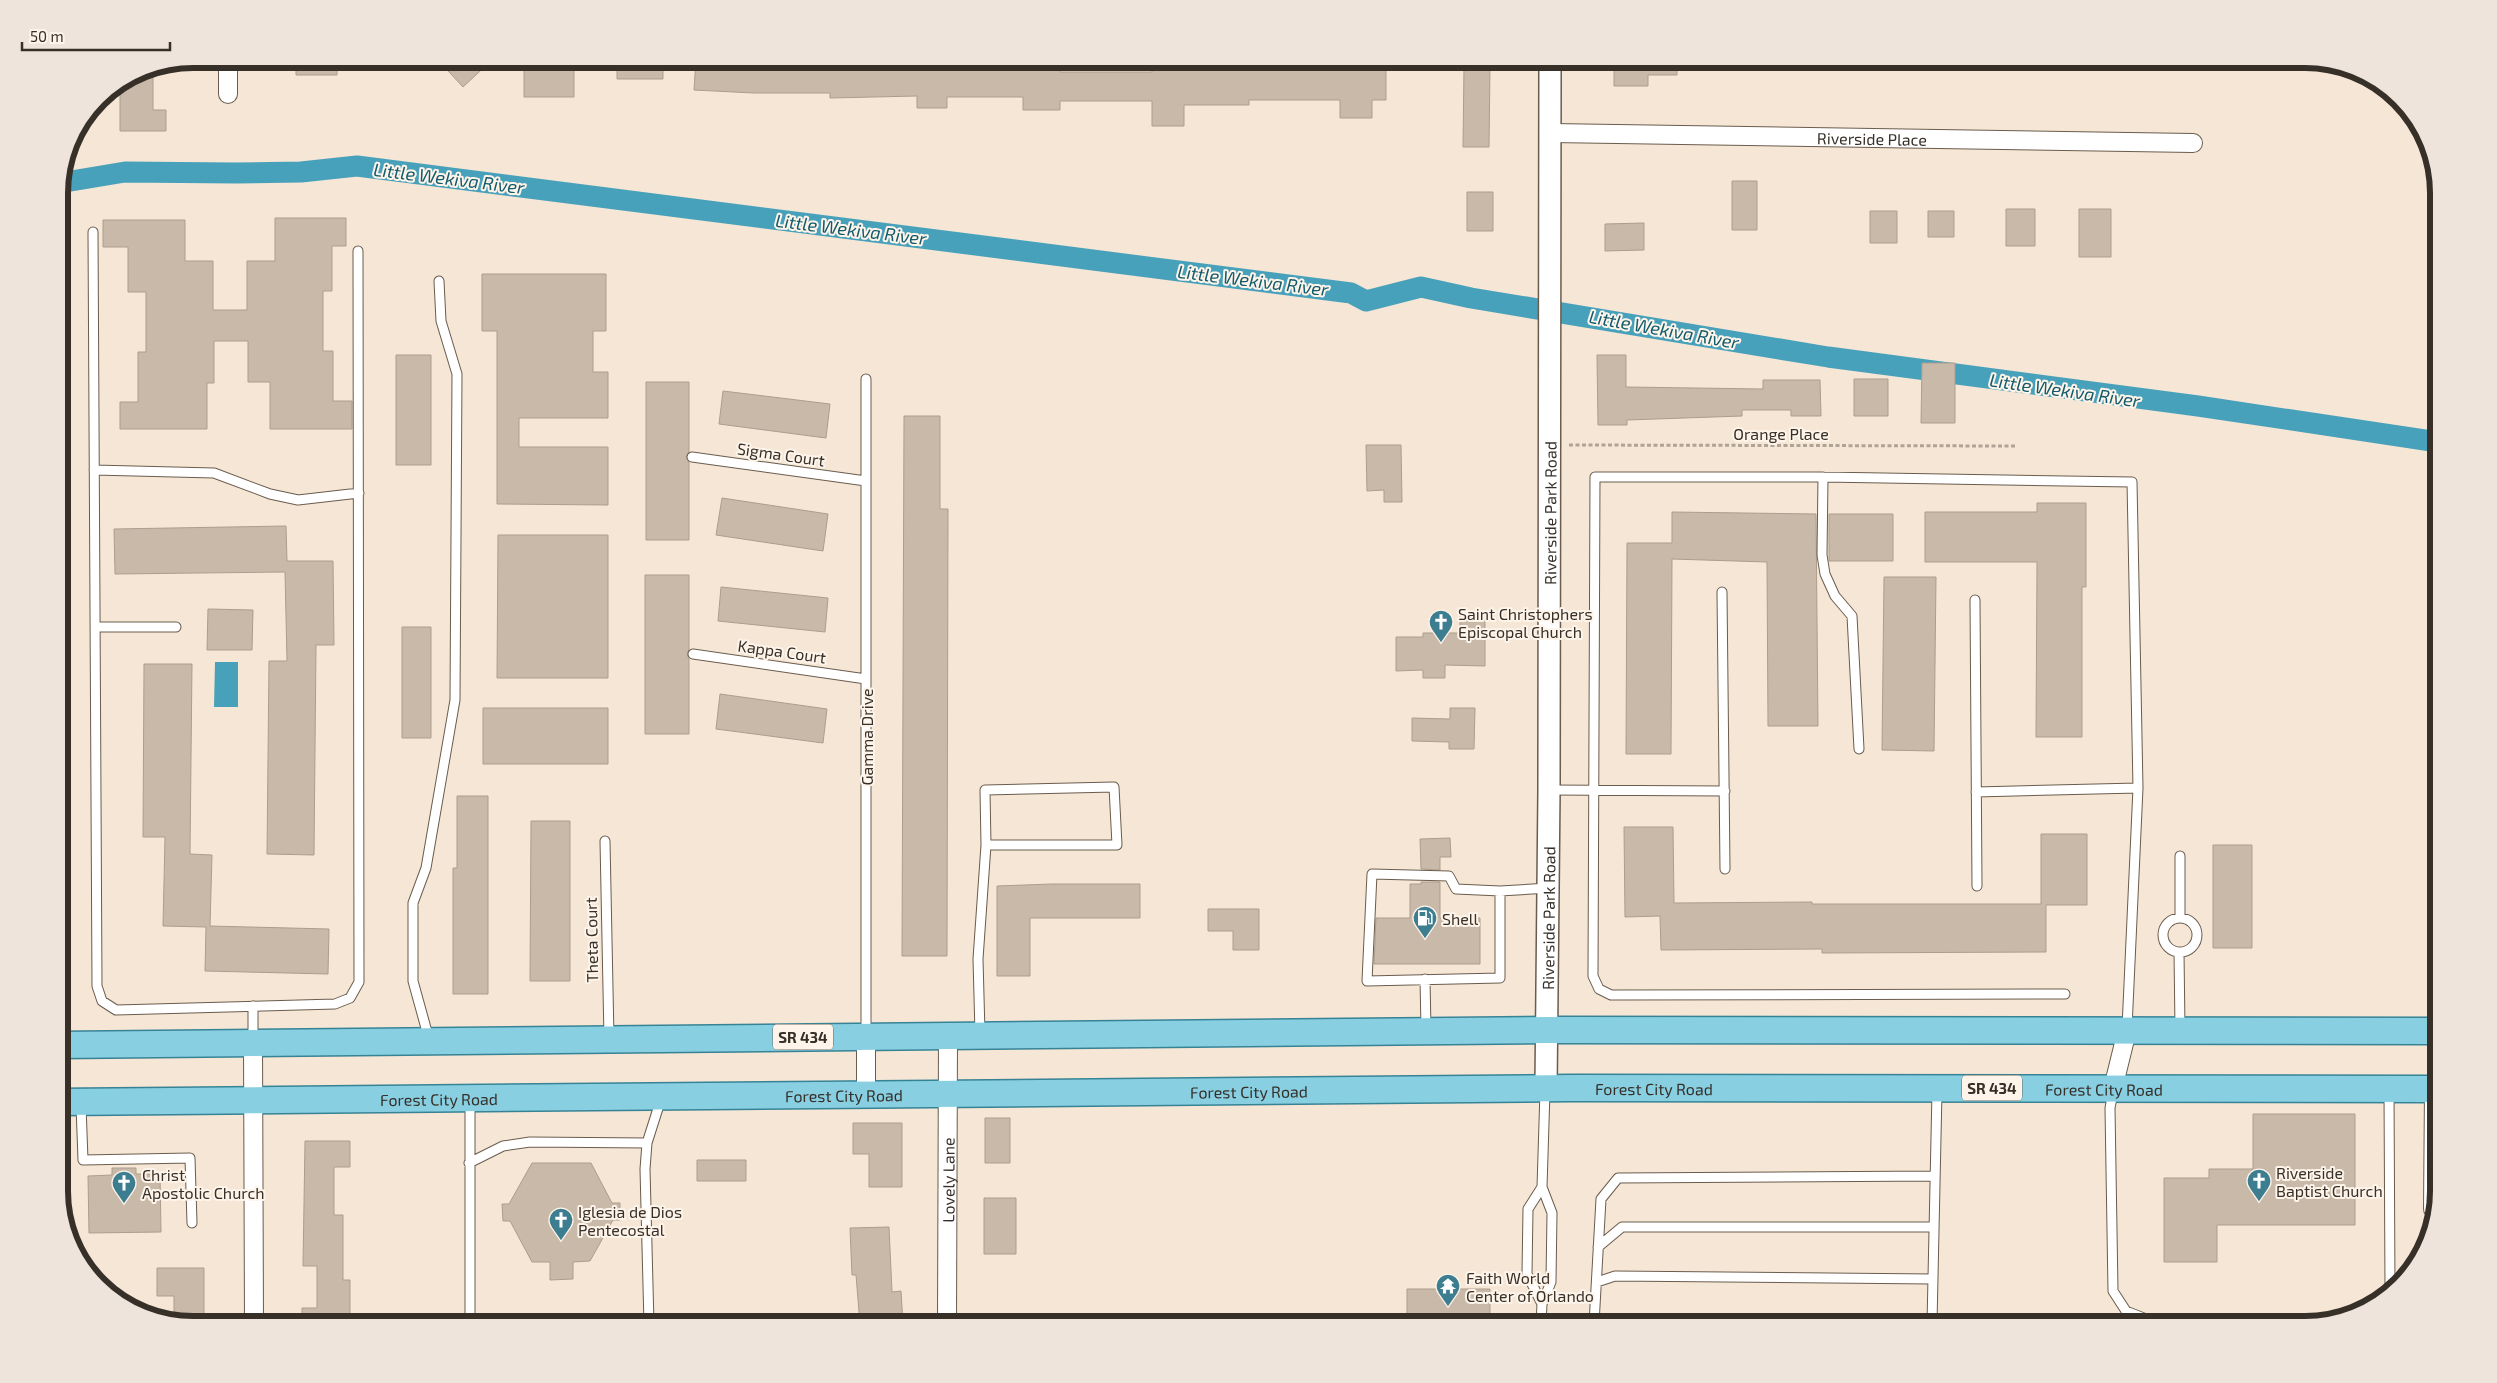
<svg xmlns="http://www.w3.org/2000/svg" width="2497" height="1383" font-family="'Exo 2',sans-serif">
<rect width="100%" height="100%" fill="#f6e6d5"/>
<path fill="#48a1bb" d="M 215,662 L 238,662 L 238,707 L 214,707 Z"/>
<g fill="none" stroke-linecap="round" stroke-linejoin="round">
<path stroke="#48a1bb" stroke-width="21" d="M 59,183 L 125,172 L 236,173 L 301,172 L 357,166 L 1351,293 L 1366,301 L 1421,287 L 1471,298 L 1828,357 L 2198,406 L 2438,442"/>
</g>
<path fill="#c9b9a9" stroke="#ad9d8d" d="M 296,59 L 337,59 L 337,75 L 296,75 Z
M 437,59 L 493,59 L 463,87 Z
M 524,59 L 574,59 L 574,97 L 524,97 Z
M 617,59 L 663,59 L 663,79 L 617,79 Z
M 1614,59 L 1677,59 L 1677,75 L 1648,75 L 1648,86 L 1614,86 Z
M 696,60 L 763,65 L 763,62 L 810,62 L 810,65 L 1060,67 L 1060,72 L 1152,72 L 1152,64 L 1386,63 L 1386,100 L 1372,100 L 1372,118 L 1340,118 L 1340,100 L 1249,100 L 1249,105 L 1184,105 L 1184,126 L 1152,126 L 1152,101 L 1060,101 L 1060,110 L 1023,110 L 1023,97 L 947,97 L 947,108 L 917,108 L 917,96 L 830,98 L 830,93 L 754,93 L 694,90 Z
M 1464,65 L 1490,65 L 1489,147 L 1463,147 Z
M 153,66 L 153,110 L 166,110 L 166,131 L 120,131 L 120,83 L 141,69 Z
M 1732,181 L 1757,181 L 1757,230 L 1732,230 Z
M 1467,192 L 1493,192 L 1493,231 L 1467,231 Z
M 2006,209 L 2035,209 L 2035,246 L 2006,246 Z
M 2079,209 L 2111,209 L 2111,257 L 2079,257 Z
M 1870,211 L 1897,211 L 1897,243 L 1870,243 Z
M 1928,211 L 1954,211 L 1954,237 L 1928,237 Z
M 275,218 L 346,218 L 346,246 L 332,246 L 332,291 L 323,291 L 323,351 L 333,351 L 333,401 L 352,401 L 352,429 L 270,429 L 270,382 L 248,382 L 248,341 L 214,341 L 214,383 L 207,383 L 207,429 L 120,429 L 120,402 L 138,402 L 138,352 L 146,352 L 146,292 L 128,292 L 128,247 L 103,247 L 103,220 L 185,220 L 185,261 L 213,261 L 213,310 L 247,310 L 247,261 L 275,261 Z
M 1644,223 L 1644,250 L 1605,251 L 1605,224 Z
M 482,274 L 606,274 L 606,331 L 593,331 L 593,372 L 608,372 L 608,418 L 519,418 L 519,447 L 608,447 L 608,505 L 497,504 L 497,331 L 482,331 Z
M 396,355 L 431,355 L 431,465 L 396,465 Z
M 1597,355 L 1626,355 L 1626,387 L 1763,389 L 1763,380 L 1820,380 L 1821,416 L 1791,416 L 1791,410 L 1742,410 L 1742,416 L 1627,420 L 1627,425 L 1598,425 Z
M 1922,363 L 1955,363 L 1955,423 L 1921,423 Z
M 1854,379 L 1888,379 L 1888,416 L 1854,416 Z
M 646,382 L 689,382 L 689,452 L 686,457 L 689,462 L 689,540 L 646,540 Z
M 723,391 L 830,404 L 826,438 L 719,424 Z
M 904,416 L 940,416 L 940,509 L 948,509 L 947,956 L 902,956 Z
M 1366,445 L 1401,445 L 1402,502 L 1384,502 L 1384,490 L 1367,491 Z
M 722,498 L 828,514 L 823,551 L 716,535 Z
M 2037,503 L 2086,503 L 2086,587 L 2082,587 L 2082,737 L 2036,737 L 2037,562 L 1925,562 L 1925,512 L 2037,512 Z
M 1672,512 L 1816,514 L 1818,726 L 1768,726 L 1767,562 L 1672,559 L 1671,754 L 1626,754 L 1627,543 L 1672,543 Z
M 1829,514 L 1893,514 L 1893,561 L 1829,561 Z
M 286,526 L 287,561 L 333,561 L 334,645 L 316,645 L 314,855 L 267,854 L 269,661 L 287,661 L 285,572 L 115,574 L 114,529 Z
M 498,535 L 608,535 L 608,678 L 497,678 Z
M 645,575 L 689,575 L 689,649 L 687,654 L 689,659 L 689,734 L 645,734 Z
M 1884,577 L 1936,577 L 1934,751 L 1882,750 Z
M 721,587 L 828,598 L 825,632 L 718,621 Z
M 208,609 L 253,610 L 252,650 L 207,650 Z
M 1460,615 L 1485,615 L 1485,666 L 1445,665 L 1445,678 L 1423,678 L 1423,670 L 1396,671 L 1396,637 L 1423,637 L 1423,633 L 1460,633 Z
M 402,627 L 431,627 L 431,738 L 402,738 Z
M 144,664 L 192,664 L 190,854 L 212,855 L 210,926 L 329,929 L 328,974 L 205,971 L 206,927 L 163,926 L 165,837 L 143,837 Z
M 720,694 L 827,709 L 823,743 L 716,729 Z
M 483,708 L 608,708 L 608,764 L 483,764 Z
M 1450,708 L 1475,708 L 1474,749 L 1449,749 L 1449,742 L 1412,741 L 1412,718 L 1450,719 Z
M 457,796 L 488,796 L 488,994 L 453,994 L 453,868 L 457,868 Z
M 531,821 L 570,821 L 570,981 L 530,981 Z
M 1624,827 L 1673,827 L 1674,903 L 1812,902 L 1812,904 L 2041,904 L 2041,834 L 2087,834 L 2087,905 L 2046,905 L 2046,952 L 1822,953 L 1822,949 L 1661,950 L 1660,916 L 1625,917 Z
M 1450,838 L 1451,857 L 1440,857 L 1440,870 L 1421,869 L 1420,839 Z
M 2213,845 L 2252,845 L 2252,948 L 2213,948 Z
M 1421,882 L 1440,882 L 1440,918 L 1480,918 L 1480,964 L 1374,964 L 1376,918 L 1410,918 L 1410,884 L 1421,884 Z
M 1052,884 L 1140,884 L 1140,918 L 1030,918 L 1030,976 L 997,976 L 997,886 Z
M 1208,909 L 1259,909 L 1259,950 L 1233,950 L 1233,931 L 1208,931 Z
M 2253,1114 L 2355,1114 L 2355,1225 L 2217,1225 L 2217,1262 L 2164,1262 L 2164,1178 L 2209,1178 L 2209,1169 L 2253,1169 Z
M 985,1118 L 1010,1118 L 1010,1163 L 985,1163 Z
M 853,1123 L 902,1123 L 902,1187 L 869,1187 L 869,1154 L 853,1154 Z
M 305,1141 L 350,1141 L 350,1167 L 334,1167 L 334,1215 L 343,1215 L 343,1280 L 350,1280 L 350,1324 L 302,1324 L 302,1308 L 317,1308 L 317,1266 L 303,1266 Z
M 697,1160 L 746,1160 L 746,1181 L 697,1181 Z
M 532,1163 L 591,1163 L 612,1203 L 620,1203 L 620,1220 L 613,1220 L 590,1261 L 573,1262 L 573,1279 L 550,1280 L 550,1262 L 532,1262 L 510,1221 L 503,1221 L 502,1204 L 509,1204 Z
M 112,1168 L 136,1168 L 136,1174 L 160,1174 L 161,1232 L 89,1233 L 88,1176 L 112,1175 Z
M 984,1198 L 1016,1198 L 1016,1254 L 984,1254 Z
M 889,1227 L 892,1292 L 901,1291 L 903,1324 L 860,1324 L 856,1275 L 852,1275 L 850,1228 Z
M 157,1268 L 204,1268 L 204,1324 L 192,1324 L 174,1319 L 174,1296 L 157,1296 Z
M 1407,1289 L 1490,1289 L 1490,1324 L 1407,1324 Z"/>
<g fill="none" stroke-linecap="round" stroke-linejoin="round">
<defs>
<path id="service" d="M 93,232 L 97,986 L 102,1001 L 116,1010 L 335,1004 L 350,998 L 359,982 L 358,251
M 866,379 L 866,1036
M 692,457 L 866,481
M 94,470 L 214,473 L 270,494 L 298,500 L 359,493
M 1823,477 L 1822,555 L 1825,574 L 1835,596 L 1852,616 L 1859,749
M 1722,592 L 1725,869
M 1975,600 L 1977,886
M 95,627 L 176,627
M 693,654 L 866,679
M 1550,790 L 1725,791
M 1976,792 L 2138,788
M 605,841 L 609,1038
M 2180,856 L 2180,918
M 1500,891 L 1500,978 L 1367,981 L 1372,874 L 1449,876 L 1456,889 L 1500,891 L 1549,888
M2163 935a17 17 0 1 1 34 0a17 17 0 1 1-34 0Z
M 2179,952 L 2180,1028
M 1425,979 L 1426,1029
M 2065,994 L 1611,995 L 1599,989 L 1593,976 L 1595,477 L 1823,477 L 2132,482 L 2138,788 L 2127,1028
M 253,1006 L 253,1041
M 980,1033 L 978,959 L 986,845 L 985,790 L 1114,787 L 1117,845 L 986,845
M 429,1039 L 413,981 L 413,903 L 426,868 L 455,700 L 457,374 L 441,321 L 439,281
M 2389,1091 L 2390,1288
M 2113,1092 L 2110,1108 L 2113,1291 L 2126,1311 L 2154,1322 L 2293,1324
M 470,1101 L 470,1324
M 81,1105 L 83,1160 L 190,1158 L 192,1223
M 469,1163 L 503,1146 L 530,1142 L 647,1143
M 1542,1187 L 1528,1209 L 1527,1274 L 1542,1304
M 1598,1247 L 1622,1227 L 1934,1227
M 1597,1282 L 1615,1276 L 1933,1279
M 649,1324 L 645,1169 L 647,1143 L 661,1099
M 1541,1324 L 1542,1304 L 1551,1282 L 1552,1213 L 1542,1187 L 1545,1091
M 1594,1324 L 1601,1199 L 1618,1178 L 1935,1176
M 1932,1324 L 1937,1091"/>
<g id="minor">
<path d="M 228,59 L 228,94"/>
<path id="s1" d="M 1551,133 L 2193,143"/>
<path d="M 866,1037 L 866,1094"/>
<path d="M 253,1043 L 254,1324"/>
<path d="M 2113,1088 L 2127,1031"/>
<path d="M 2433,1209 L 2434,1089"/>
<path id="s2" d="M 947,1324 L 948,1036"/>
</g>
<g id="tertiary">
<path id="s3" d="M 1546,1088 L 1549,790 L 1550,59"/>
</g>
<g id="primary">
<path d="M 59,1045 L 1548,1030 L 2438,1031"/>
<path id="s4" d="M 59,1102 L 1572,1088 L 2438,1089"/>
</g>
</defs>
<use href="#service" stroke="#6a5c4e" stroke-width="11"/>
<use href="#minor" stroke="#6a5c4e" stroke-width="20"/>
<use href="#tertiary" stroke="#6a5c4e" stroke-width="24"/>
<use href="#primary" stroke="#378395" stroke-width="29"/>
<path stroke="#afa395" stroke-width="3" stroke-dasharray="4 2.5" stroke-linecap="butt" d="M 1569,445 L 2015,446"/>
<use href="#service" stroke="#fff" stroke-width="9"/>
<use href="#minor" stroke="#fff" stroke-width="18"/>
<use href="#tertiary" stroke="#fff" stroke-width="21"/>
<use href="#primary" stroke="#88cfe2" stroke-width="26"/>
</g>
<defs>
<symbol id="church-pin" viewBox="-11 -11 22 30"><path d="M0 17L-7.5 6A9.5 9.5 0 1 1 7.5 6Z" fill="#3d7d90" stroke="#fef4ea"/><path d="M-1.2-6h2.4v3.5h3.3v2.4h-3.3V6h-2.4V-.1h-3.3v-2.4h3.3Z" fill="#fff"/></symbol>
<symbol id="fuel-pin" viewBox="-11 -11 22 30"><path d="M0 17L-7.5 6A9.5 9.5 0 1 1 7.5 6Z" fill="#3d7d90" stroke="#fef4ea"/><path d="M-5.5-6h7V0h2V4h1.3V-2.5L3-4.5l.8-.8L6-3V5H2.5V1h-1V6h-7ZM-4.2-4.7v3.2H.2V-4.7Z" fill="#fff"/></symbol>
<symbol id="temple-pin" viewBox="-11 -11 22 30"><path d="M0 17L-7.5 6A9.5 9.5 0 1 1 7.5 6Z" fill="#3d7d90" stroke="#fef4ea"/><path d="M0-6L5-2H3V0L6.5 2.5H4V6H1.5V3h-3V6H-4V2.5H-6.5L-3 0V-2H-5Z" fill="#fff"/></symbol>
</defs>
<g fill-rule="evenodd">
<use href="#church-pin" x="1427" y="608" width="28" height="38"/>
<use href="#fuel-pin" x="1411" y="904" width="28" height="38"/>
<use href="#church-pin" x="2245" y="1167" width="28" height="38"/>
<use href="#church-pin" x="110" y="1169" width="28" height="38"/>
<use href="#church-pin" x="547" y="1206" width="28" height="38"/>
<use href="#temple-pin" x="1434" y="1272" width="28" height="38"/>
</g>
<g text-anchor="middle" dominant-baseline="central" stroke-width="4" stroke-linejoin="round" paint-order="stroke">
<g fill="#fef4ea" stroke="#726b63" stroke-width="1">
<rect x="773" y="1024.5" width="60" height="25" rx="4"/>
<rect x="1962" y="1075.5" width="60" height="25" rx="4"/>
</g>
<g font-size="15" font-weight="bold" fill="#363029">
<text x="803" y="1037">SR 434</text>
<text x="1992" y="1088">SR 434</text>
</g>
<g font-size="16" fill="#363029" stroke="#fef4ea">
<text stroke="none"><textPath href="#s1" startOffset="321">Riverside Place</textPath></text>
<text x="1781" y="433">Orange Place</text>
<text transform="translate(781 454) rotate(8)">Sigma Court</text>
<text stroke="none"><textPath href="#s3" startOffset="575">Riverside Park Road</textPath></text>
<text transform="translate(782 651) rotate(8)">Kappa Court</text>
<text transform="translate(866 737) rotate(-90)">Gamma Drive</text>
<text stroke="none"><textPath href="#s3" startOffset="170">Riverside Park Road</textPath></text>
<text transform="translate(591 940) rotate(-91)">Theta Court</text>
<text stroke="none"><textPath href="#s4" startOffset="1595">Forest City Road</textPath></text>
<text stroke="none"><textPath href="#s4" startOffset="2045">Forest City Road</textPath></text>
<text stroke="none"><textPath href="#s4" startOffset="1190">Forest City Road</textPath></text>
<text stroke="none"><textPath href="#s4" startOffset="785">Forest City Road</textPath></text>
<text stroke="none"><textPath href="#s4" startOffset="380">Forest City Road</textPath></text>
<text stroke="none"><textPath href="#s2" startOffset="144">Lovely Lane</textPath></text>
</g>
<g font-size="16" fill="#363029" stroke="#fef4ea" text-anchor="start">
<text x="1458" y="613">Saint Christophers<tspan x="1458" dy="18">Episcopal Church</tspan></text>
<text x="1442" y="918">Shell</text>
<text x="2276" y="1172">Riverside<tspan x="2276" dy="18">Baptist Church</tspan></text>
<text x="142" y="1174">Christ<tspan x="142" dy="18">Apostolic Church</tspan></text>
<text x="578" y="1211">Iglesia de Dios<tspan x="578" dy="18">Pentecostal</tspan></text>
<text x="1466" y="1277">Faith World<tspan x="1466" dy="18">Center of Orlando</tspan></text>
</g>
<g font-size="18" font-style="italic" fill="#115b6d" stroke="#fef4ea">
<text transform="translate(449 178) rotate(7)">Little Wekiva River</text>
<text transform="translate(851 229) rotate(7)">Little Wekiva River</text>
<text transform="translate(1253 280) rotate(7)">Little Wekiva River</text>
<text transform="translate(1664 329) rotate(10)">Little Wekiva River</text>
<text transform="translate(2065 390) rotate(8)">Little Wekiva River</text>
</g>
</g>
<path d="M0 0H2497V1383H0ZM193 68H2305A125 125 0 0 1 2430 193V1191A125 125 0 0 1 2305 1316H193A125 125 0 0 1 68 1191V193A125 125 0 0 1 193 68Z" fill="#eee4db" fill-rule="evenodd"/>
<path fill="none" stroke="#363029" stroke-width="6" d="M193 68H2305A125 125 0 0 1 2430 193V1191A125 125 0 0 1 2305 1316H193A125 125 0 0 1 68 1191V193A125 125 0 0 1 193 68Z"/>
<path d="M22 42v8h148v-8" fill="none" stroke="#363029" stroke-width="2.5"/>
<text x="30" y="42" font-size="15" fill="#363029" stroke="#fef4ea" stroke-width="4" paint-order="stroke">50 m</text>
</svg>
